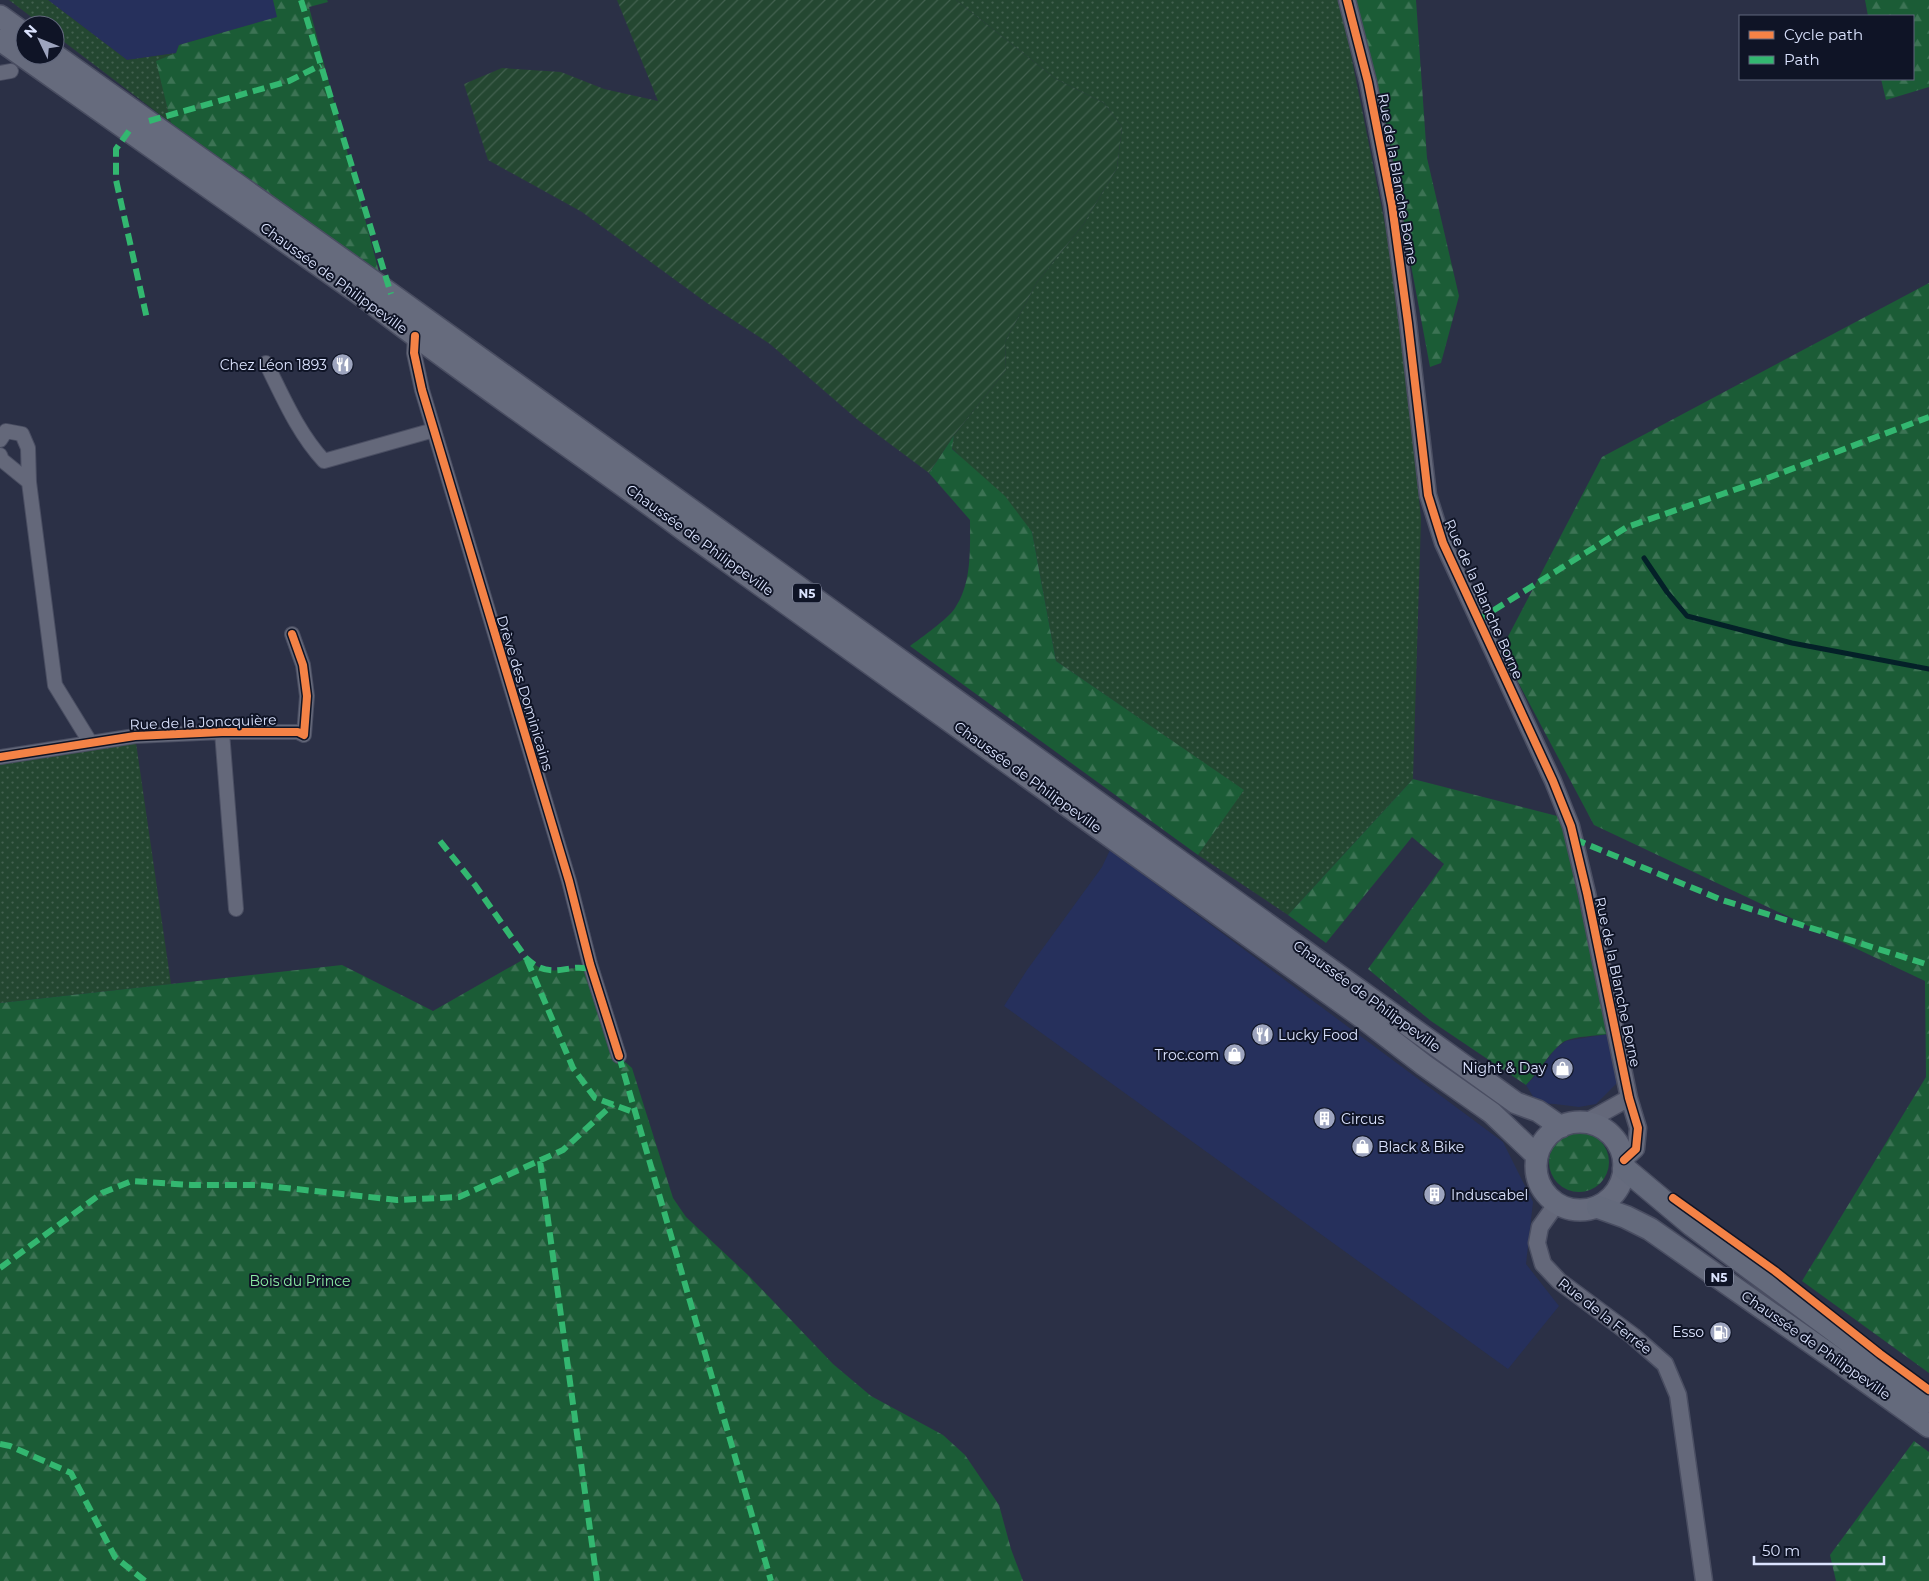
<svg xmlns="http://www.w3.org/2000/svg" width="1929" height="1581" font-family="Montserrat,sans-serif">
<defs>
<pattern id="grass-dots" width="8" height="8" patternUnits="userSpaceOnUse" patternTransform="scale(1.25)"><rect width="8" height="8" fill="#244731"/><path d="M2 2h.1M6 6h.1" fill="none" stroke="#436150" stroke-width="1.8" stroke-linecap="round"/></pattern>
<pattern id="forest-firs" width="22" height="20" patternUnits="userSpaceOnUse" patternTransform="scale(1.25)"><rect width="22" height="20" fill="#1b5c36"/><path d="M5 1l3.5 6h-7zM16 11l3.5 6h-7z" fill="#3c7354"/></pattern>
<pattern id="garden-furrows" width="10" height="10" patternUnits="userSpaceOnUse" patternTransform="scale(1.25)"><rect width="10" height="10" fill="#244731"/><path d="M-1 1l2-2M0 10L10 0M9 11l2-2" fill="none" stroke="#436150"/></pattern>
</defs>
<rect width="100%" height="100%" fill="#2b3046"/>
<path fill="#26305c" d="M 48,0 L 273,0 L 278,17 L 179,45 L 176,53 L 127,60 Z
M 1110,850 L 1503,1142 L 1533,1202 L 1526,1264 L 1559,1306 L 1508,1369 L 1004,1006 L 1027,970 L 1102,867 Z
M 1608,1034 L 1618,1082 L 1596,1104 L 1579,1107 L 1555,1104 L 1537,1103 L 1526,1085 L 1537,1074 L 1555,1049 L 1566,1041 Z"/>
<path fill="url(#grass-dots)" d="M 9,0 L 48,0 L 127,60 L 176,53 L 157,61 L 171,123 L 55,35 L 55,25 L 42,25 Z
M 956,0 L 1340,0 L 1400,299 L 1421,519 L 1413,779 L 1288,915 L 1198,855 L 1243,790 L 1056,661 L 1032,532 L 952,448 L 954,435 L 1006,370 L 1005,342 L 1037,282 L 1083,225 L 1117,168 L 1122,127 L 1104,103 L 1056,79 Z
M 135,736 L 171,984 L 0,1003 L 0,757 Z"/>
<path fill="url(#forest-firs)" d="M 273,0 L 327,0 L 328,2 L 309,7 L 379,272 L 171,123 L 156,61 L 176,53 L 179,45 L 277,17 Z
M 1356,0 L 1416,0 L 1427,158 L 1459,296 L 1441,363 L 1430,367 L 1392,163 Z
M 1865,0 L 1929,0 L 1929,87 L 1886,100 L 1881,79 L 1913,79 L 1913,16 L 1868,16 Z
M 1929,283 L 1929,1373 L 1802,1281 L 1926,1077 L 1925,981 L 1594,825 L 1501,650 L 1602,457 Z
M 954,435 L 952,449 L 1005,496 L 1032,532 L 1056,661 L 1244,790 L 1198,855 L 910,646 C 921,638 949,618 955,608 C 972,583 970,549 970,520 L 929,473 Z
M 1413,779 L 1561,817 L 1608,1034 C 1595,1036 1577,1036 1565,1041 C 1552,1048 1538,1073 1526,1085 L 1431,1021 L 1368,969 L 1444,864 L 1412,837 L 1326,943 L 1288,915 Z
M 526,958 C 553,983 567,961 593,970 L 608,1047 L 632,1068 L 673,1198 L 686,1217 L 749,1276 L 833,1364 L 871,1396 L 943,1435 L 965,1455 L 999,1505 L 1011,1549 L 1023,1581 L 0,1581 L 0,1003 L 342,965 L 433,1011 Z
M1549 1162a30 30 0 1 1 60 0a30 30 0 1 1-60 0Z
M 1914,1441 L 1929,1452 L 1929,1581 L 1836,1581 L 1830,1555 Z"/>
<path fill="url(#garden-furrows)" d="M 617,0 L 956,0 L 1056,79 L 1104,103 L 1122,127 L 1117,168 L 1083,225 L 1037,282 L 1005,342 L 1006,370 L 954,435 L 929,473 L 858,420 L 770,344 L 707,303 L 582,212 L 488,160 L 464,84 L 502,68 L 561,72 L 604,89 L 658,101 Z"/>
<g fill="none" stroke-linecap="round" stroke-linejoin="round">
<path stroke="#042128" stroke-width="5" d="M 1644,558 L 1667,592 L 1687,616 L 1792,643 L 1929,669"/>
<defs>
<path id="minor" d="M 0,73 L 11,71
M 415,336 L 414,353 L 422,390 L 569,881 L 590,964 L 619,1056
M 266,363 C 283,397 298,433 324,461 L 434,430
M 0,440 L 6,431 L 22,434 L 28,448 L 29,482 L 55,685 L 90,742
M 0,455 L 2,460 L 29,482
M 222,732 L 236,909
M 0,757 L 135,736 L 222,732 L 298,732 L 304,735 L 307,696 L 303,665 L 292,634"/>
<path id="tertiary" d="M 1347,0 L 1368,82 L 1392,205 L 1408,323 L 1428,495 L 1443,543 L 1553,781 L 1571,826 L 1587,893 L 1629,1098 L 1638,1128 L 1636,1149 L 1624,1160
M 1586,1122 L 1629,1098
M 1557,1203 L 1540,1227 L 1537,1243 L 1543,1264 L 1559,1281 L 1633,1336 L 1665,1364 L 1678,1395 L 1704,1581"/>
<path id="primary" d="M 0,16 L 25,34
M 0,40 L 368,300 C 471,380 579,452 684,530 L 1363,1018 L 1424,1065 L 1492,1113 L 1537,1156
M 55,55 L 391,294 L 1516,1103 L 1538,1111 L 1561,1127
M1536 1166a44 44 0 1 1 88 0a44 44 0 1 1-88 0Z"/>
<path id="trunk" d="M 1624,1168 L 1692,1225 L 1929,1401
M 1598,1207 L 1626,1217 L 1650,1229 L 1834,1358 L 1929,1426"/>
</defs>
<use href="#minor" stroke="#4a4e62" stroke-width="16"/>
<use href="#tertiary" stroke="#4a4e62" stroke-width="19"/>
<use href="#primary" stroke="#4a4e62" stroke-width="24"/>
<use href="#trunk" stroke="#4a4e62" stroke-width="25"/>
<use href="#minor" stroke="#64687a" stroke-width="14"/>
<use href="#tertiary" stroke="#64687a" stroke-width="16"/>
<use href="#primary" stroke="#666b7d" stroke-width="21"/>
<use href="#trunk" stroke="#646a7c" stroke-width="22"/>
<path stroke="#33b770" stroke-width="6" stroke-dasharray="12 6" stroke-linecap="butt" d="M 301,0 L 391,294
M 149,121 L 289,81 L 321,65
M 129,131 L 116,149 L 116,180 L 147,319
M 1478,620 L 1627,527 L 1760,481 L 1929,417
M 1574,839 L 1722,900 L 1929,965
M 440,841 L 475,885 L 526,958 C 553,983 567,961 593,970
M 527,960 L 573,1068 L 595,1098 L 636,1113
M 619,1056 L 771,1581
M 540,1161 L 597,1581
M 0,1268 L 102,1193 L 132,1181 L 191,1185 L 259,1185 L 397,1200 L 459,1197 L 563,1150 L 613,1104
M 0,1444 L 10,1446 L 71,1473 L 115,1557 L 145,1581"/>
<defs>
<path id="cycleway" d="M 1347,0 L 1368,82 L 1392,205 L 1408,323 L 1428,495 L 1443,543 L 1553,781 L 1571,826 L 1587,893 L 1629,1098 L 1638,1128 L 1636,1149 L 1624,1160
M 415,336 L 414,353 L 422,390 L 569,881 L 590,964 L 619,1056
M 0,757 L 135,736 L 222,732 L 298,732 L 304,735 L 307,696 L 303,665 L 292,634
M 1673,1198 L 1775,1271 L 1880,1354 L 1929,1390"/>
</defs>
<use href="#cycleway" stroke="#0f1426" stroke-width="11"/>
<use href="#cycleway" stroke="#f48246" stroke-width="8"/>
</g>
<defs>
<symbol id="restaurant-disc" viewBox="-11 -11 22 22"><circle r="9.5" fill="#9da4be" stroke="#0f1426"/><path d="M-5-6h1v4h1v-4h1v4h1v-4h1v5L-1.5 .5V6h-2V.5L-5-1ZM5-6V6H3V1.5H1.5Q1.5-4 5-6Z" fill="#fff"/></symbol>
<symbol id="shop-disc" viewBox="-11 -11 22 22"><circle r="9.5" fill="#9da4be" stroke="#0f1426"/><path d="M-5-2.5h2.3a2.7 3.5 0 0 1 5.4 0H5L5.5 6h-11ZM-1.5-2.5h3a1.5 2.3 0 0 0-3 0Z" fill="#fff"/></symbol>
<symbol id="building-disc" viewBox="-11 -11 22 22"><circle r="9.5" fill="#9da4be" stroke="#0f1426"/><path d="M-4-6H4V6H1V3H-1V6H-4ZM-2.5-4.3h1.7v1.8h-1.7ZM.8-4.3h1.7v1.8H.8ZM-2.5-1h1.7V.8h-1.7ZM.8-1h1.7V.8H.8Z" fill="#fff"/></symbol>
<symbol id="fuel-disc" viewBox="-11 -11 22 22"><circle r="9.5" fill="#9da4be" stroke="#0f1426"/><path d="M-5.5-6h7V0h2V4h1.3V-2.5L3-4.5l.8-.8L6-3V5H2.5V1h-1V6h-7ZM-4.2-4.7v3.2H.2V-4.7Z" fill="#fff"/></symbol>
</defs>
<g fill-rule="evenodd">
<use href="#restaurant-disc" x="330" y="352" width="25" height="25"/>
<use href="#restaurant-disc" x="1250" y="1022" width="25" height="25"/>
<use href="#shop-disc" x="1222" y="1042" width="25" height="25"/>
<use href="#shop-disc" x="1550" y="1056" width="25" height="25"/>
<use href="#building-disc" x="1312" y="1106" width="25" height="25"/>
<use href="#shop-disc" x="1350" y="1134" width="25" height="25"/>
<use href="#building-disc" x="1422" y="1182" width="25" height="25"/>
<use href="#fuel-disc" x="1708" y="1320" width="25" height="25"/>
</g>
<g text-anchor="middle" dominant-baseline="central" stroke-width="4" stroke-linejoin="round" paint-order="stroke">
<g fill="#0f1426" stroke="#9ea5bd" stroke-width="1">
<rect x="793" y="583.5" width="28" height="19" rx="4"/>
<rect x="1705" y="1267.5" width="28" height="19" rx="4"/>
</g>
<g font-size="12" font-weight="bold" fill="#dbe3fe">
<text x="807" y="593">N5</text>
<text x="1719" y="1277">N5</text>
</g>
<g font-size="14" fill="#dbe3fe" stroke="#0f1426">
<text transform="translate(1398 179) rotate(80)">Rue de la Blanche Borne</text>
<text transform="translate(334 278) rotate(36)">Chaussée de Philippeville</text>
<text transform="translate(700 540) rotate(36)">Chaussée de Philippeville</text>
<text transform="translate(1484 599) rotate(66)">Rue de la Blanche Borne</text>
<text transform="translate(525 693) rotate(73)">Drève des Dominicains</text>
<text transform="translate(203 722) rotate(-2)">Rue de la Joncquière</text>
<text transform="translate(1028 777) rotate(36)">Chaussée de Philippeville</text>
<text transform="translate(1618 982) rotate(78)">Rue de la Blanche Borne</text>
<text transform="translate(1367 996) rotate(36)">Chaussée de Philippeville</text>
<text transform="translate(1605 1316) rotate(38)">Rue de la Ferrée</text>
<text transform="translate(1816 1345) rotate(35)">Chaussée de Philippeville</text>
</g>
<g font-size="14" fill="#dbe3fe" stroke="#0f1426" text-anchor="end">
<text x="327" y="365">Chez Léon 1893</text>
<text x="1278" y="1035" text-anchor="start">Lucky Food</text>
<text x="1219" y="1055">Troc.com</text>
<text x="1546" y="1068">Night &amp; Day</text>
<text x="1341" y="1119" text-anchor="start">Circus</text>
<text x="1378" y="1147" text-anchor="start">Black &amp; Bike</text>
<text x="1451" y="1195" text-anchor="start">Induscabel</text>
<text x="1704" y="1332">Esso</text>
</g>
<g font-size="14" fill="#8beba4" stroke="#0f1426">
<text x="300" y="1281">Bois du Prince</text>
</g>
</g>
<rect x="1739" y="15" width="175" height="65" fill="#0f1426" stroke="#61677c"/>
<rect x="1749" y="31" width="25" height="8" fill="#f48246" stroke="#61677c"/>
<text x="1784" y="40" font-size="15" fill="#dbe3fe">Cycle path</text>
<rect x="1749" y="56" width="25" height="8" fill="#33b770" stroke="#61677c"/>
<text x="1784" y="65" font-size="15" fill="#dbe3fe">Path</text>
<g transform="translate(40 40) rotate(313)"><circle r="24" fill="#0f1426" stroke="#61677c"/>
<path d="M0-4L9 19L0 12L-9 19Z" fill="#9da4be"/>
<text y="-8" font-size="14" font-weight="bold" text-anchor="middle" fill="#dbe3fe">N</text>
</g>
<path d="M1754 1556v8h130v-8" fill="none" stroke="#dbe3fe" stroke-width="2.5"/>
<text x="1762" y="1556" font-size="15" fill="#dbe3fe" stroke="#0f1426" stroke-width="4" paint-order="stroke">50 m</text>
</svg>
